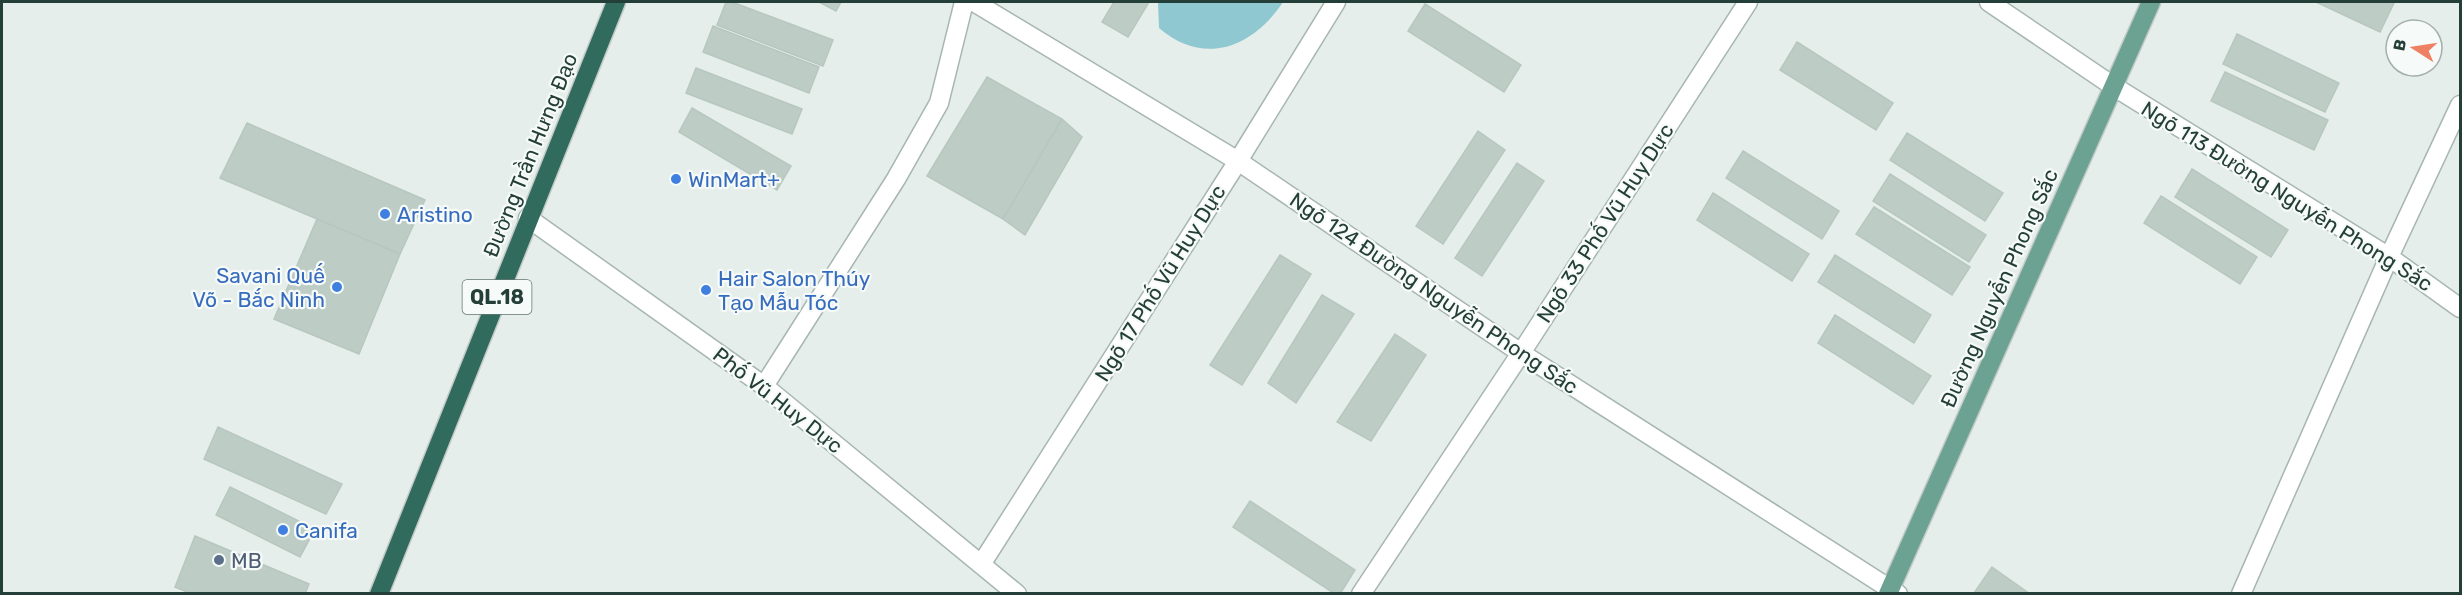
<svg xmlns="http://www.w3.org/2000/svg" width="2462" height="595" font-family="Rubik,sans-serif">
<rect width="100%" height="100%" fill="#e5eeea"/>
<path fill="#8fc8d1" d="M 1158,2 L 1283,2 C 1253,47 1204,67 1159,28 Z"/>
<path fill="#bdccc5" stroke="#b7c7c0" stroke-width="1.5" d="M 726,2 L 732,2 L 833,40 L 823,66 L 717,25 Z
M 819,2 L 841,2 L 836,11 Z
M 1114,2 L 1149,2 L 1128,37 L 1102,22 Z
M 2316,2 L 2392,2 L 2394,3 L 2380,32 Z
M 1425,4 L 1521,65 L 1504,92 L 1408,31 Z
M 713,26 L 819,67 L 809,93 L 703,52 Z
M 2237,34 L 2339,83 L 2325,112 L 2223,64 Z
M 1797,42 L 1893,103 L 1876,130 L 1780,70 Z
M 696,68 L 802,109 L 792,134 L 686,93 Z
M 2225,72 L 2328,120 L 2314,150 L 2211,101 Z
M 987,77 L 1062,119 L 1003,219 L 927,176 Z
M 692,108 L 791,166 L 777,190 L 679,132 Z
M 1062,119 L 1082,137 L 1025,235 L 1003,219 Z
M 247,123 L 425,200 L 400,254 L 220,178 Z
M 1478,131 L 1505,150 L 1443,244 L 1416,226 Z
M 1907,133 L 2003,193 L 1985,221 L 1890,160 Z
M 1743,151 L 1839,211 L 1822,239 L 1726,178 Z
M 1517,163 L 1544,181 L 1482,276 L 1455,258 Z
M 2192,169 L 2288,230 L 2271,257 L 2175,197 Z
M 1890,174 L 1986,235 L 1969,262 L 1873,201 Z
M 1713,193 L 1809,254 L 1792,281 L 1697,220 Z
M 2161,196 L 2257,257 L 2240,284 L 2144,223 Z
M 1874,207 L 1970,267 L 1952,295 L 1856,234 Z
M 317,219 L 400,254 L 359,354 L 274,319 Z
M 1280,255 L 1311,274 L 1242,385 L 1210,365 Z
M 1835,255 L 1931,315 L 1914,343 L 1818,282 Z
M 1322,295 L 1354,314 L 1296,403 L 1268,383 Z
M 1835,315 L 1931,376 L 1913,404 L 1818,343 Z
M 1395,334 L 1426,355 L 1371,441 L 1337,422 Z
M 218,427 L 342,484 L 326,514 L 204,459 Z
M 230,487 L 315,529 L 300,557 L 216,515 Z
M 1250,501 L 1355,570 L 1340,594 L 1335,594 L 1233,527 Z
M 195,536 L 309,584 L 305,594 L 192,594 L 175,587 Z
M 1992,567 L 2030,594 L 1974,593 Z"/>
<g fill="none" stroke-linecap="round" stroke-linejoin="round">
<defs>
<path id="minor" d="M 974,2 L 1238,161 L 1521,353 L 1898,594
M 1989,2 L 2113,86 L 2389,257 L 2460,308
M 528,218 L 764,386 L 1017,594
M 764,386 L 896,179 L 939,103 L 964,2
M 982,563 L 1238,161 L 1336,2
M 1361,594 L 1521,353 L 1748,2
M 2241,594 L 2389,257 L 2460,105"/>
<path id="major" d="M 1888,594 L 2151,2"/>
<path id="highway" d="M 379,594 L 616,2"/>
</defs>
<use href="#minor" stroke="#a7b6b1" stroke-width="21"/>
<use href="#major" stroke="#c2c9c7" stroke-width="21"/>
<use href="#highway" stroke="#c2c9c7" stroke-width="21"/>
<use href="#minor" stroke="#fff" stroke-width="18"/>
<use href="#major" stroke="#6ba292" stroke-width="18"/>
<use href="#highway" stroke="#316b5d" stroke-width="18"/>
</g>
<g fill="#3f7fe0" stroke="#f6faf8" stroke-width="2">
<circle cx="676" cy="179" r="6"/>
<circle cx="385" cy="214" r="6"/>
<circle cx="337" cy="287" r="6"/>
<circle cx="706" cy="290" r="6"/>
<circle cx="283" cy="530" r="6"/>
</g>
<circle fill="#5c6f8a" stroke="#f6faf8" stroke-width="2" cx="219" cy="560" r="6"/>
<g text-anchor="middle" dominant-baseline="central" stroke-width="4.5" stroke-linejoin="round" paint-order="stroke">
<rect fill="#f6faf8" stroke="#637771" stroke-width="1.5" x="462.5" y="280" width="69" height="34" rx="4.5"/>
<g font-size="20" font-weight="bold" fill="#243f37">
<text x="497" y="297">QL.18</text>
</g>
<g font-size="21" fill="#243f37" stroke="#f6faf8">
<text transform="translate(530 155) rotate(-68)">Đường Trần Hưng Đạo</text>
<text transform="translate(2287 196) rotate(32)">Ngõ 113 Đường Nguyễn Phong Sắc</text>
<text transform="translate(1605 223) rotate(-57)">Ngõ 33 Phố Vũ Huy Dực</text>
<text transform="translate(1160 283) rotate(-58)">Ngõ 17 Phố Vũ Huy Dực</text>
<text transform="translate(1999 288) rotate(-66)">Đường Nguyễn Phong Sắc</text>
<text transform="translate(1434 293) rotate(34)">Ngõ 124 Đường Nguyễn Phong Sắc</text>
<text transform="translate(778 400) rotate(38)">Phố Vũ Huy Dực</text>
</g>
<g font-size="21" fill="#366cbe" stroke="#f6faf8" text-anchor="start">
<text x="688" y="179">WinMart+</text>
<text x="397" y="214">Aristino</text>
<text x="325" y="275" text-anchor="end">Savani Quế<tspan x="325" dy="24">Võ - Bắc Ninh</tspan></text>
<text x="718" y="278">Hair Salon Thúy<tspan x="718" dy="24">Tạo Mẫu Tóc</tspan></text>
<text x="295" y="530">Canifa</text>
</g>
<g font-size="21" fill="#4e5e75" stroke="#f6faf8" text-anchor="start">
<text x="231" y="560">MB</text>
</g>
</g>
<rect width="2462" height="595" fill="none" stroke="#243f37" stroke-width="6"/>
<g transform="translate(2414 48) rotate(282)"><circle r="28" fill="#f6faf8" stroke="#a2afab" stroke-width="1.5"/>
<path d="M0-4.5L10 22L0 15L-10 22Z" fill="#ee8163"/>
<text y="-9" font-size="16" font-weight="bold" text-anchor="middle" fill="#243f37">B</text>
</g>
</svg>
